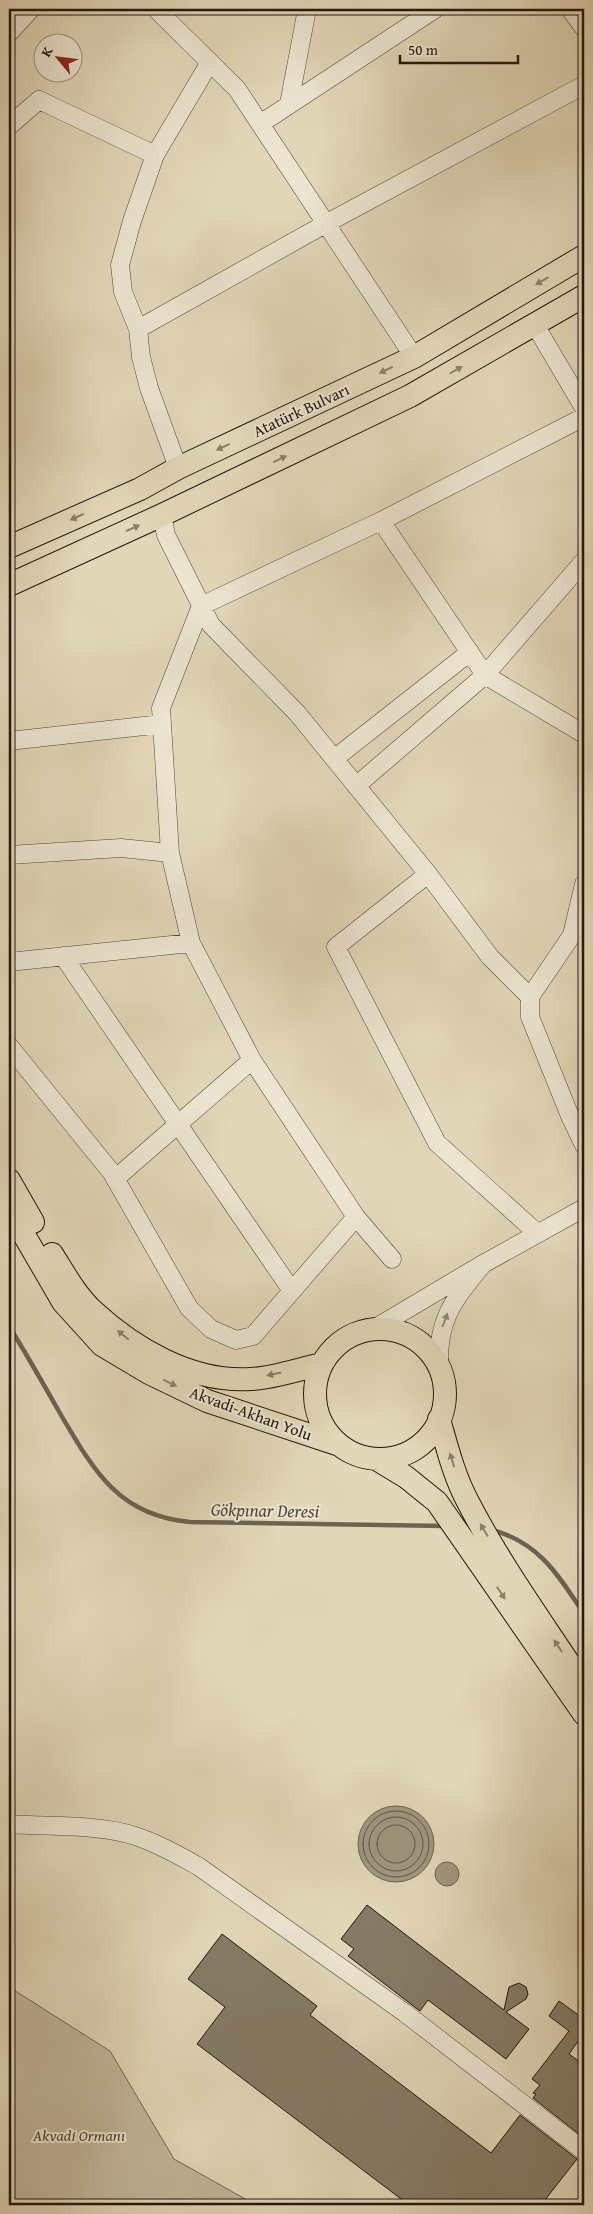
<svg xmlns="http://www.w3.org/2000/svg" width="593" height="2214" font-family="'Gentium Book Plus',serif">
<rect width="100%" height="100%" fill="#e2d7b8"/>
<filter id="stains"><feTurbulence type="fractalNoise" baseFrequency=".004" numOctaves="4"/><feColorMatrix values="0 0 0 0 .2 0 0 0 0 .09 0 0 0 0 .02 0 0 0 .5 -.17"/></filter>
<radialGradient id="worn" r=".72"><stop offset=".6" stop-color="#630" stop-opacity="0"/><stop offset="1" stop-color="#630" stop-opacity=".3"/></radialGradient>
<path fill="#c1b69b" stroke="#716654" d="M 9,1987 L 110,2051 L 174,2159 L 256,2205 L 9,2205 Z"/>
<path fill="#a0967e" stroke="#6d6351" d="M358 1844a38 38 0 1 1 76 0a38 38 0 1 1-76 0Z
M435 1874a12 12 0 1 1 24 0a12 12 0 1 1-24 0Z"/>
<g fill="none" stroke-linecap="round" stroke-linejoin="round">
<path stroke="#605646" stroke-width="1" d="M363 1844a33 33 0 1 1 66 0a33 33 0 1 1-66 0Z
M369 1844a27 27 0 1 1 54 0a27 27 0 1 1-54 0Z
M377 1844a19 19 0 1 1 38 0a19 19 0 1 1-38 0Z"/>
<path stroke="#6d6351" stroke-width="4.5" d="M 9,1326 C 27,1355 44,1385 61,1415 C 94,1471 119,1516 190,1522 L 444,1526
M 492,1530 C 539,1542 559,1576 584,1614"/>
</g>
<path fill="#857b66" stroke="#21170d" d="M 367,1905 L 504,2010 L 509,1987 L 519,1983 L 526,1987 L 528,1994 L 526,1999 L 506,2012 L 529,2029 L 506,2059 L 428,2000 L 420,2011 L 348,1956 L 354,1949 L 341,1939 Z
M 222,1934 L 317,2006 L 310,2015 L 491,2153 L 520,2115 L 577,2159 L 541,2205 L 409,2205 L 197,2044 L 225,2007 L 188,1979 Z
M 559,2001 L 584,2019 L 584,2033 L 569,2054 L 584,2065 L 584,2138 L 533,2098 L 536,2094 L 533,2093 L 540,2085 L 532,2079 L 569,2031 L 549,2016 Z"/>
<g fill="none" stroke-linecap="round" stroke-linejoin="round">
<defs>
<path id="minor" d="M 156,9 L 237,89 L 414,357
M 570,9 L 584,28
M 9,33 L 31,9
M 289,104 L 307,9
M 260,124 L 435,9
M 9,126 L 39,100 L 155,155
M 535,325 L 584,408
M 138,329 L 327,223 L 584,85
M 178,468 L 149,388 L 141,357 L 138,329 L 123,292 L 120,265 L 132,221 L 155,155 L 210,62
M 162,515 L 166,535 L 211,625 L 297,713 L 428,874 L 490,957 L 530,997 L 530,1017 L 570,1116 L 584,1145
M 381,521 L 485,675 L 584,734
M 9,741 L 162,724
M 334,759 L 470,652
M 356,786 L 485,675 L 584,561
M 9,855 L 121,848 L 170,853
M 428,874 L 336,947 L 437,1143 L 537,1233
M 63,956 L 292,1291
M 9,962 L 191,943
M 530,997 L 572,935 L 584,884
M 9,1046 L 112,1173 L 189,1308 L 211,1329 L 236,1340 L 253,1336 L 356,1217
M 115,1179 L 252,1060
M 392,1259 L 356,1217 L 252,1060 L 191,943 L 170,853 L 161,708 L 201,606 L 381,521 L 584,417
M 483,1264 L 584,1208
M 372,1330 L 483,1264 C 453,1301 437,1319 439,1368
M 9,1824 C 47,1827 100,1824 135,1836 C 157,1843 178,1855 198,1866 L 405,2013 L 584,2151"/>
<path id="major" d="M 9,547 L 140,489 L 178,468 L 414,357 L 584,256
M 9,585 L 162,515 L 410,396 L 584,296
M 9,1180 L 33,1222
M 9,1209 L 63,1302 L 102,1345 L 149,1373 L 207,1401 L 337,1444
M 52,1254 C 64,1273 76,1295 92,1310 C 134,1349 192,1383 251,1379 C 274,1378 299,1369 322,1364
M315 1394a65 65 0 1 1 130 0a65 65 0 1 1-130 0Z
M 439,1419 C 447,1447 454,1476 468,1502 C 501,1566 545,1626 584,1686
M 378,1460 L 406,1477 L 437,1502 L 584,1714"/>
</defs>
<use href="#minor" stroke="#514738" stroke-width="19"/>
<use href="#major" stroke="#21170d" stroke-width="24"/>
<use href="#minor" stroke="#ece5d1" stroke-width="18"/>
<use href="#major" stroke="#e2d7b8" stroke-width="22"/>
</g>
<defs><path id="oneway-solid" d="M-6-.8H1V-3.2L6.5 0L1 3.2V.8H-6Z" transform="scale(1.25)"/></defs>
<g fill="#8b816b">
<use href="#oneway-solid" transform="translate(542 281) rotate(149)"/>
<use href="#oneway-solid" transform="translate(386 370) rotate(155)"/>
<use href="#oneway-solid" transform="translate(456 370) rotate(-30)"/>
<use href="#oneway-solid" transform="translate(223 447) rotate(155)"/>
<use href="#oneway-solid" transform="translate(280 459) rotate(-26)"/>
<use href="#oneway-solid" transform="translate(77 517) rotate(156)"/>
<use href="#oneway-solid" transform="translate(133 528) rotate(-24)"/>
<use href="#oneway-solid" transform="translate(123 1335) rotate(-141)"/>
<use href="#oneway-solid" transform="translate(274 1374) rotate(168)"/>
<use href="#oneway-solid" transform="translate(170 1383) rotate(26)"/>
<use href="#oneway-solid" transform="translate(452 1460) rotate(-107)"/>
<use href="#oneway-solid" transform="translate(484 1530) rotate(-121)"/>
<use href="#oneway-solid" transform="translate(501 1593) rotate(56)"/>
<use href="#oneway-solid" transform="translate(558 1646) rotate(-123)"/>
</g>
<use fill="#918879" href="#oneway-solid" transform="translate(445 1320) rotate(-69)"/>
<g text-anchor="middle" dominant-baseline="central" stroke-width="4" stroke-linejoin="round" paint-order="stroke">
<g font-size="16" fill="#21170d" stroke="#ece5d1">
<text transform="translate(301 410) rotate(-25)">Atatürk Bulvarı</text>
<text transform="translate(251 1413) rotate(20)">Akvadi-Akhan Yolu</text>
</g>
<g font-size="16" font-style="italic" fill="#514738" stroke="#ece5d1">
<text x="79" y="2135">Akvadi Ormanı</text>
</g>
<g font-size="18" font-style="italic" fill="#544a3a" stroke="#ece5d1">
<text transform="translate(265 1510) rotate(1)">Gökpınar Deresi</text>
</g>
</g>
<rect width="593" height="2214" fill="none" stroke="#e2d7b8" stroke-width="30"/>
<rect x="10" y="10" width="573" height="2194" fill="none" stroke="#21170d" stroke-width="2.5"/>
<rect x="15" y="15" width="563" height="2184" fill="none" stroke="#21170d"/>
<g transform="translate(58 58) rotate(299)"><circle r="24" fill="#ece5d1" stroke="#9b9383"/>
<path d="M0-4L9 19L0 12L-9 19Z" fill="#8f2418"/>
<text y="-8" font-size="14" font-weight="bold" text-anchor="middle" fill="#21170d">K</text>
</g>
<path d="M400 55v8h118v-8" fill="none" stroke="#21170d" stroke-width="2.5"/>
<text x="408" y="55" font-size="15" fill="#21170d" stroke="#ece5d1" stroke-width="4" paint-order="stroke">50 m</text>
<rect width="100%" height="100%" filter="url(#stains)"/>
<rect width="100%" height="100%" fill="url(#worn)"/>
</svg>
